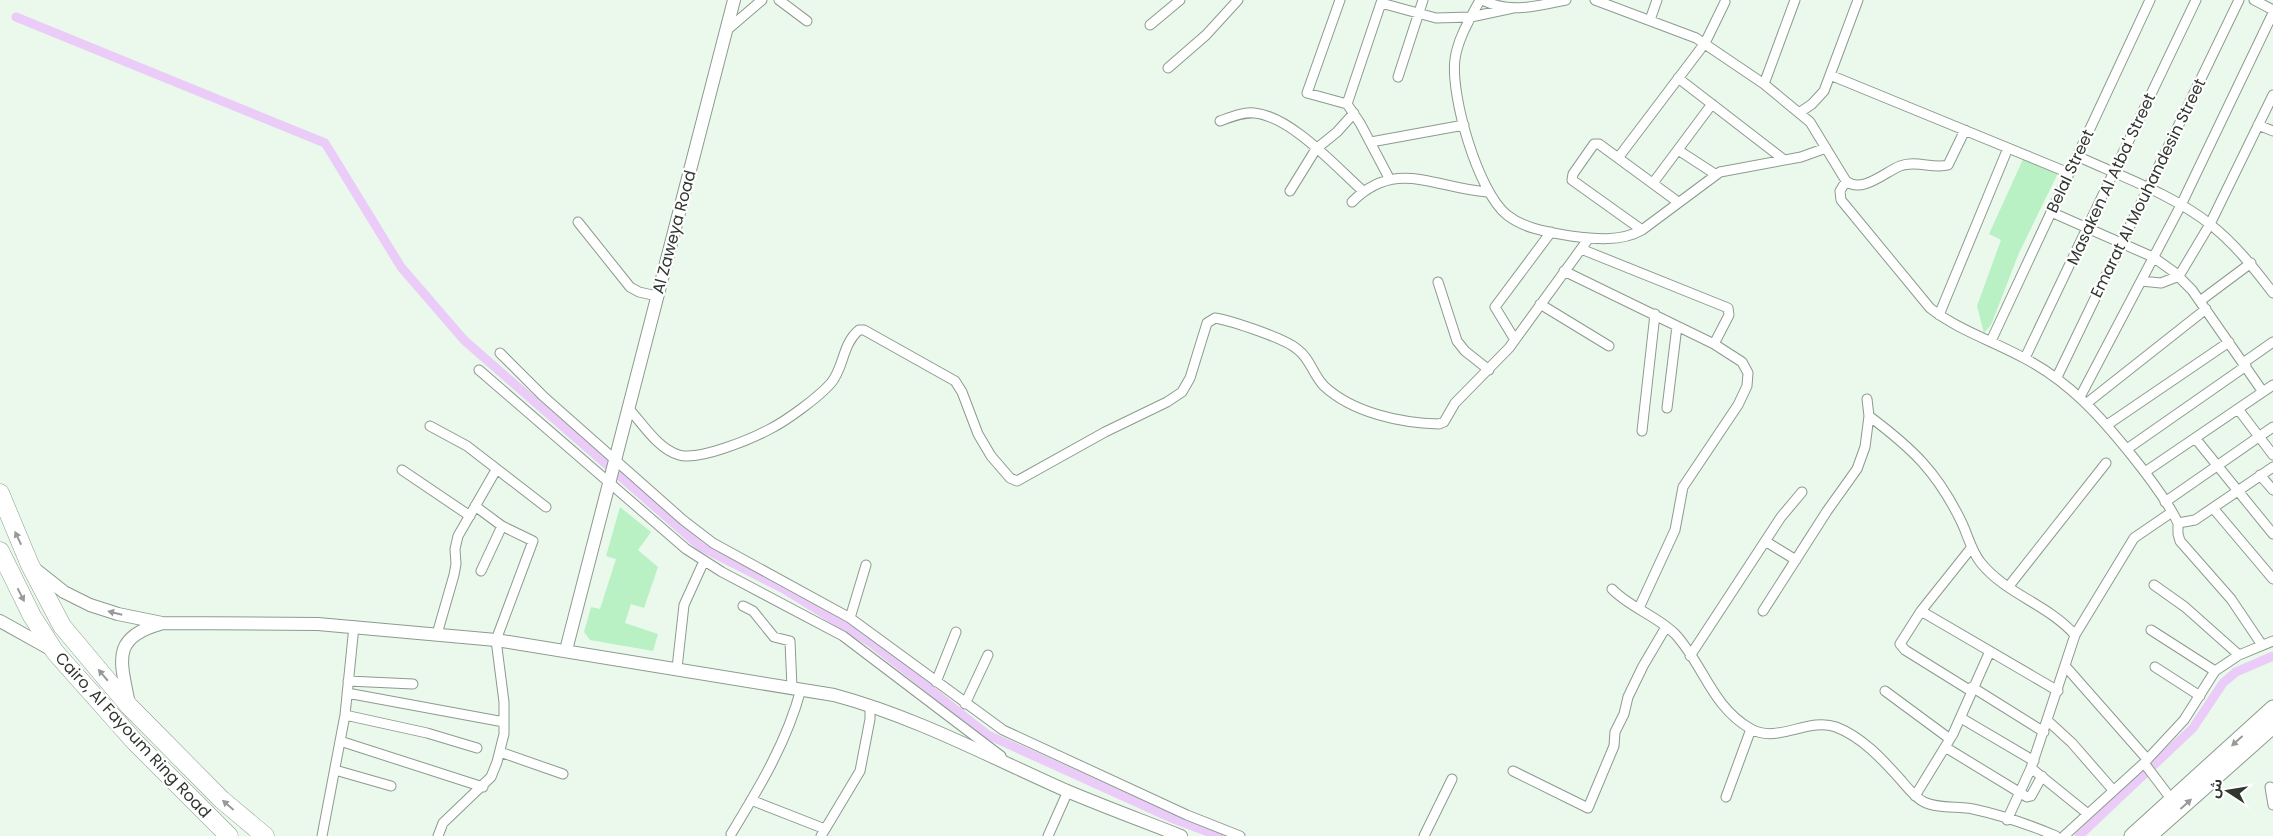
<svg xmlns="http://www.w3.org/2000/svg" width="2273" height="836" font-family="Poppins,'Noto Sans Arabic',sans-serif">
<rect width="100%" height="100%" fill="#eaf9ec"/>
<path fill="#b9f1c4" d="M 2024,157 L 2059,171 L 2019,253 L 1991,325 L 1984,333 L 1977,306 L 2001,240 L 1989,234 Z
M 620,507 L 651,532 L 638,550 L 658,567 L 644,608 L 631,604 L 625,623 L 658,634 L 653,651 L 590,640 L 584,632 L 591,607 L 600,609 L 616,559 L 606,556 Z"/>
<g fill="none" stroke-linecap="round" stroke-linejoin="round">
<path stroke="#ebccf9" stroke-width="9" d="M 16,17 L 325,143 L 401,267 L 464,340 L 701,547 L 782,588 L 871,643 L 988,735 L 1171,818 L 1219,836
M 2079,836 L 2193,728 L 2223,683 L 2236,672 L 2273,656"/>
<defs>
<path id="street" d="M 779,0 L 807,21
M 1340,0 L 1307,93 L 1347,104
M 1480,0 C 1470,19 1458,38 1455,59 C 1450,95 1478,192 1507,215 C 1525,229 1548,232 1571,236 C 1594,239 1621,242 1642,230 L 1720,172 L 1801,157 L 1826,148
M 1482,0 C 1511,14 1537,6 1566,0
M 1595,0 L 1696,38 L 1764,84 L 1810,122 L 1846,181 C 1862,194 1885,172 1900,166 C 1916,160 1933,169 1948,165 L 1965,130
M 2254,0 L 2273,10
M 1650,20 L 1657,0
M 1150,25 L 1180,0
M 727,30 L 762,0
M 1168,68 L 1206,35 L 1238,0
M 1830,75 L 2069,173
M 1398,77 L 1423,0
M 1678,78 L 1783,159
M 1764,84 L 1795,0
M 1799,113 L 1812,104 L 1824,91 L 1858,0
M 1220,121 C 1231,117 1242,112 1254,113 C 1291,116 1336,167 1363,191
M 2258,125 L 2273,131
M 1371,142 L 1464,125
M 1678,150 L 1715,174
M 2077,156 C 2120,176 2174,195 2211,225 C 2235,244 2254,268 2273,293
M 1618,158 L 1705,43 L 1725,2
M 1389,178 L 1360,123 L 1347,104 L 1381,3 L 1436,18 L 1471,17 L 1513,8
M 1846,181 L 1840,191 L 1841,200 L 1930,308 C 1958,330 1993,341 2024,358 C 2070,382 2101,417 2133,457 C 2149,477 2167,500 2178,523
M 1653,183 L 1712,104
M 1290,191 L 1316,149 L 1337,132 L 1354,113
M 1352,202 C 1396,158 1434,188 1487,192
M 2051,212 L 2153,257 L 2174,272 L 2192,290 L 2263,392
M 578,222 L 630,287 L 639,292 L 657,296
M 1642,230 L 1572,180 L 1573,174 L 1594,144 L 1599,144 L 1678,202
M 1581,249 L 1728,308 L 1729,315 L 1714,344
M 1564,271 L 1714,344 L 1742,362 L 1748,373 L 1747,386 L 1738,405 L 1683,487 L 1675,530 L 1639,608
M 2141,281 L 2161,283 L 2179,276 L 2210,224 L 2273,95
M 1438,282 L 1457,341 L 1465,351 L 1489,370
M 2200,301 L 2251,263
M 1540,304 L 1609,346
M 1939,315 L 2008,148
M 1515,340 L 1495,307 L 1551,232
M 1991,341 L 2150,0
M 500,353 L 543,396 L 683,520 L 713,543 L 850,618 L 1003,730 L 1187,815 L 1240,836
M 2025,358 L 2196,0
M 2243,363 L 2273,342
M 479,370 L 686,549 L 722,572 L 843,636 L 1001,756
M 2057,377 L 2239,0
M 2080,397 L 2181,205 L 2273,13
M 2087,403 L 2206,309
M 1667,408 L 1677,326
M 629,409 C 643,424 658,449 679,455 C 699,461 751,439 770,429 C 786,421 819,397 831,383 C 844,368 842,344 859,330 L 864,330 L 955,381 L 962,392 L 978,434 L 991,456 L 1010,478 L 1017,481 L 1105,432 L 1167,402 L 1182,392 L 1190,378 L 1207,323 L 1215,318 C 1232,321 1284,338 1297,349 C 1310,358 1313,375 1324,386 C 1353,413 1401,423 1439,424 L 1444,422 L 1455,403 L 1509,348 L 1589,238
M 2238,409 L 2273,455
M 1869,416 C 1913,449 1937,472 1961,521 C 1968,535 1971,551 1981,563 C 2006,594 2049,605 2075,635 L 2031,768 L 2007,820
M 2107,425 L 2229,342
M 430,426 L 467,446 L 546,507
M 1642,431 L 1655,314
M 2195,438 L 2273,534
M 2127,449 L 2246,366
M 402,470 L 470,516
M 2145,472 L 2273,385
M 2260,475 L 2273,490
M 2165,502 L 2273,427
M 2213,508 L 2273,579
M 2178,523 L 2178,534 L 2180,541 L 2231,599 L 2262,645
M 2178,523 L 2195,520 L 2273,467
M 1765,541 L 1796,560
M 481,571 L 502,526
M 2154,585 L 2185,607 L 2239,655
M 2009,586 L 2106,463
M 1612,589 C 1630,608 1658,616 1676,635 C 1704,666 1712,707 1751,729 C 1778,744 1808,717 1836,727 C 1862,737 1882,759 1900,779 C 1907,787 1914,797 1924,802 C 1938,809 1958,806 1973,809 C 2001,815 2030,825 2056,836
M 743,606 L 753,611 L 774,637 L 790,641 L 792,688
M 1763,611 L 1827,511 L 1857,469 L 1865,447 L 1869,416 L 1867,399
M 1921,611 L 2058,691
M 850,618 L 866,565
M 2151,630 L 2215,671
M 437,634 L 454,575 L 456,564 L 455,549 L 458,536 L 496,470
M 2075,635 L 2134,538 L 2172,512
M 1690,656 L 1781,517 L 1802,492
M 2066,667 L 2147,759
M 2155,667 L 2200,696
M 677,668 L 684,605 L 704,561
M 348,681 L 413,684
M 936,682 L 956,632
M 1972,687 L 2044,732
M 1885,691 L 1950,739
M 1971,691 L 1905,650 L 1900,644 L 1921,611 L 1972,547
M 347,693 L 504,722
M 965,704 L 988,655
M 345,715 L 427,733 L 477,748
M 1961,718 L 2034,761
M 2048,721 L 2072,743 L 2113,790
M 340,741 L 483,787
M 1945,747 L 2027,797 L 2031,796 L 2042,776
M 500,752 L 563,774
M 2144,763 L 2184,720 L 2215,671 L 2239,655 L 2273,641
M 2031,768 L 2088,814
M 335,770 L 391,786
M 1513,771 L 1588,808 L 1614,746 L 1615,732 L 1624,714 L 1628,697 L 1643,666 L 1666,627
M 2270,787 L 2273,805
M 1915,796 L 1953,734 L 1990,651
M 1726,797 L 1751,729
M 751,800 L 825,829
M 731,834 C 759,788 787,742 801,689
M 322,836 L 345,715 L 354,626
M 438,836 L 443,823 L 491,777 L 497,762 L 504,734 L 504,702 L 496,640 L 533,541 L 502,526 L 475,506
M 821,836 L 860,771 L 870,719 L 870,705
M 1048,836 L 1068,791
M 1424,836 L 1452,779
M 2064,836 L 2144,763 L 2172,800"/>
<path id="secondary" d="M 35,569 L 64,592 L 90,605 L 118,614 L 162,623 L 318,624 L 496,640 L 834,695 C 916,717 990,757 1067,791 C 1105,807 1143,821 1181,836
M 0,621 L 52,650
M 566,650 L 734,0
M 129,704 C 121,662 110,638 160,624"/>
<path id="primary" d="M 2132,836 L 2273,708
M 2149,836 L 2273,726"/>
<path id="highway" d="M 0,493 L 30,565 L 62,626 L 129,706 L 222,800 L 265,836
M 0,551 L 32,616 L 55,652 L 135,742 L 229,836"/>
</defs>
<use href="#street" stroke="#8d9b8f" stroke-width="11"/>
<use href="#secondary" stroke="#8d9b8f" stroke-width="14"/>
<use href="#primary" stroke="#8d9b8f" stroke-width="17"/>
<use href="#highway" stroke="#8d9b8f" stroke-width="19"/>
<use href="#street" stroke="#fff" stroke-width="9"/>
<use href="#secondary" stroke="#fff" stroke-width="12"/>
<use href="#primary" stroke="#fff" stroke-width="15"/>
<use href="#highway" stroke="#fff" stroke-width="18"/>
</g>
<defs><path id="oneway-solid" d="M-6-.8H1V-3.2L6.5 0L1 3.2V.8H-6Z" transform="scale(1.25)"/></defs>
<g fill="#989a98">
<use href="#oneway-solid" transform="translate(18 538) rotate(-115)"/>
<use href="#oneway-solid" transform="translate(21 595) rotate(63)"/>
<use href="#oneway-solid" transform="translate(115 613) rotate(-166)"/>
<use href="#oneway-solid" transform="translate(103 675) rotate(-130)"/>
<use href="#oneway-solid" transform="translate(2237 741) rotate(138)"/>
<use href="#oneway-solid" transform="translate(2186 804) rotate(-42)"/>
<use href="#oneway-solid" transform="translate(228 805) rotate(-139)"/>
</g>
<g text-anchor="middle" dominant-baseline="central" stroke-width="4.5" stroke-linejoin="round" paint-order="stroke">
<g font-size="16" fill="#313631" stroke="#fff">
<text transform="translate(2070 171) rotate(-65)">Belal Street</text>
<text transform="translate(2111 179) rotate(-65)">Masaken Al Atba' Street</text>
<text transform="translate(2148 188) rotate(-64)">Emarat Al Mouhandesin Street</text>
<text transform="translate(674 232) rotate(-75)">Al Zaweya Road</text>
<text transform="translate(133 735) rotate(47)">Cairo, Al Fayoum Ring Road</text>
</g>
</g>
<g transform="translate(2228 791) rotate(282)" stroke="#ffffff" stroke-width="4" paint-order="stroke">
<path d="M0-4L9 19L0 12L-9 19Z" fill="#313631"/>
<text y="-8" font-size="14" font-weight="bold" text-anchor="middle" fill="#313631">ش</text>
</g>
</svg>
